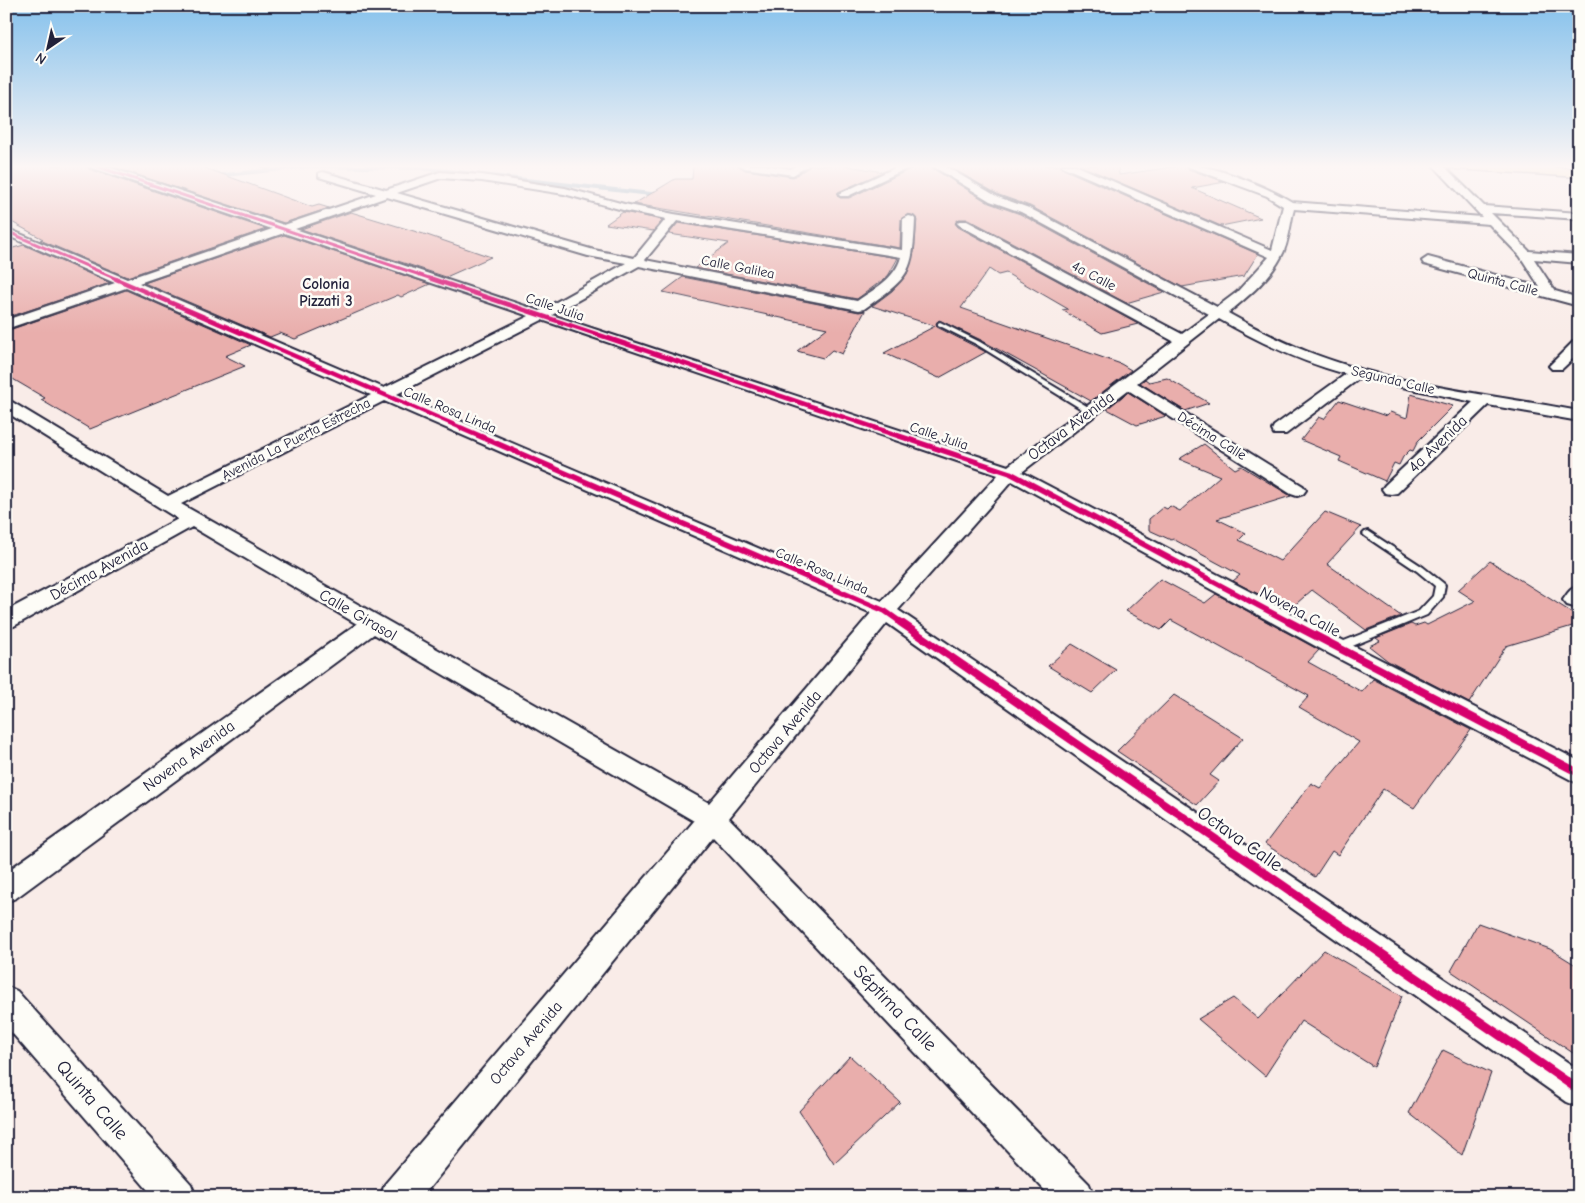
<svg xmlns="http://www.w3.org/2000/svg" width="1585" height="1203" font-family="'Comic Neue',sans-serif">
<rect width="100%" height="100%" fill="#f9ece8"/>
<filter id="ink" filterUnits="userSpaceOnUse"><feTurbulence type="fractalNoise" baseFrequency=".02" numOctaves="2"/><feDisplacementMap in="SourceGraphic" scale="10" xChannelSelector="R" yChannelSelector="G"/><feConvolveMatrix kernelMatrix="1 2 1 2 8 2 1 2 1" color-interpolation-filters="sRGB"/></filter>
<g filter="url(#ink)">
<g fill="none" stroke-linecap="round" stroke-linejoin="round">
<path stroke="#648da8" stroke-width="4" d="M 214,176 L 311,166 L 421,168 L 660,195
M 132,188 L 170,182"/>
</g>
<path fill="#e9aeac" stroke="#22223b" d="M 25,165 L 86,165 L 89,169 L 266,229 L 127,277 L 40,240 L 43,239 L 6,219 L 6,169 Z
M 107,165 L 197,165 L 312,207 L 319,205 L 329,208 L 284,223 Z
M 693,165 L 738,165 L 745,170 L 793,177 L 811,165 L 843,165 L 883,172 L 838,192 L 837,195 L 840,198 L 849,198 L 919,165 L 932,168 L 989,203 L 1020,214 L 1164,292 L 1126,303 L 968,219 L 959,219 L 955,223 L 958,227 L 1138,324 L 1102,333 L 1062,310 L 1068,309 L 1006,273 L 998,275 L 989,269 L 961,308 L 1121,364 L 1131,370 L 1091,401 L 981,340 L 939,320 L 936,323 L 937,327 L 986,352 L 939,378 L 884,353 L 935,326 L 872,306 L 892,291 L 907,274 L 914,252 L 917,219 L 914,216 L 908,214 L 901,219 L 900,248 L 634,204 L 675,179 L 692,179 Z
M 950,165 L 1060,165 L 1063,169 L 1258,254 L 1244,276 L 1182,287 L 1030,206 L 999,195 L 950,167 Z
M 1079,165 L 1118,165 L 1119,175 L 1185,165 L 1188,169 L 1225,182 L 1192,188 L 1261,218 L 1221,226 Z
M 351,212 L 427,235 L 491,257 L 446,277 L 301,229 Z
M 623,212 L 663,220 L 653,231 L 606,224 Z
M 678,223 L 898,258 L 888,276 L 857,299 L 695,268 L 729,243 L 669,234 Z
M 284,235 L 430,284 L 401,297 L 398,295 L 295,339 L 280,333 L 270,337 L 144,283 Z
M 24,245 L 110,283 L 6,318 L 6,250 Z
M 683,277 L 859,312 L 865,311 L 842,354 L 832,350 L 823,358 L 797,351 L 827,328 L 663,292 Z
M 126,290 L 251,345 L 225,356 L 245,366 L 90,429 L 41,400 L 45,398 L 6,375 L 6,331 Z
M 1167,378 L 1209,403 L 1185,411 L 1140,383 L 1145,379 L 1149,382 Z
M 1128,392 L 1166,416 L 1137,425 L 1107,409 Z
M 1411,394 L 1453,406 L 1418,441 L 1413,451 L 1410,450 L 1403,457 L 1399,465 L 1394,463 L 1385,481 L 1339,461 L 1341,457 L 1301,440 L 1319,417 L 1324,419 L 1339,400 L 1386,416 L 1390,412 L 1407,418 Z
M 1204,444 L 1235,469 L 1241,466 L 1291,496 L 1217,519 L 1246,533 L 1239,540 L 1280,561 L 1325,512 L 1361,527 L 1327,564 L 1401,616 L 1366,630 L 1312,590 L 1289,610 L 1233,581 L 1240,575 L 1173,539 L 1171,540 L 1149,530 L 1149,519 L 1163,507 L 1167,509 L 1170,506 L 1180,511 L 1220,476 L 1179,459 Z
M 1490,561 L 1579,617 L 1579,624 L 1506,646 L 1469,703 L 1388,661 L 1369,646 L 1380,641 L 1376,638 L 1411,624 L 1415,626 L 1424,623 L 1427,625 L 1475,601 L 1458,590 Z
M 1160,579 L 1205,603 L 1216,594 L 1319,650 L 1308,662 L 1362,692 L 1373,679 L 1471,730 L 1414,808 L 1383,789 L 1338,855 L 1332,851 L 1315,877 L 1265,844 L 1311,783 L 1320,788 L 1359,742 L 1299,707 L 1309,696 L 1171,620 L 1161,630 L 1126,611 Z
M 1072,644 L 1116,670 L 1092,693 L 1048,666 Z
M 1174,695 L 1243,738 L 1210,775 L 1219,781 L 1197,805 L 1117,751 Z
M 1478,923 L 1550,949 L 1579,967 L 1579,1057 L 1451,971 Z
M 1324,950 L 1402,996 L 1374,1067 L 1301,1021 L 1265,1076 L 1198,1019 L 1233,998 L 1258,1019 Z
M 1443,1050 L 1491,1073 L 1462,1155 L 1409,1113 Z
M 850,1056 L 900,1102 L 834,1164 L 799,1111 Z"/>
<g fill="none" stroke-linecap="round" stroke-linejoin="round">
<defs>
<path id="service" d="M 1542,165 L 1547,165 L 1555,171 L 1551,172 Z
M 940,322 L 980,342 L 1095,411 L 1094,413 L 1088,413 L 976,344 L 938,325 L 938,323 Z
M 1368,531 L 1423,567 L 1443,583 L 1445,585 L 1443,597 L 1427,615 L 1338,652 L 1334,651 L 1333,648 L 1334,645 L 1419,611 L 1433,596 L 1435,586 L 1417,571 L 1365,536 L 1363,534 L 1365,532 Z"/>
<path id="minor" d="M 88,165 L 102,165 L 284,225 L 376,194 L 319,177 L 319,173 L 323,172 L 386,190 L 440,172 L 482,175 L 565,188 L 624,204 L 674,214 L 902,250 L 903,219 L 909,216 L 913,217 L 915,219 C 913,275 909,277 864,309 L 859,310 L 639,266 L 552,315 L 1008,466 L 1173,341 L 959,225 L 957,223 L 959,221 L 967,221 L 1182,334 L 1209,314 L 1021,212 L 990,201 L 931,165 L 943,165 L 998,197 L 1029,208 L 1217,307 L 1237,292 L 1269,257 L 1064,167 L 1062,165 L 1075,165 L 1272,250 L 1283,206 L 1267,196 L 1189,167 L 1187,165 C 1215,165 1267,187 1292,202 L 1482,217 L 1433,165 L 1443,165 L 1484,206 L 1579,213 L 1579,219 L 1491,213 L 1529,251 L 1579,255 L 1579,263 L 1534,259 L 1555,291 L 1579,298 L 1579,306 L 1424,264 L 1422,261 L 1428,257 L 1540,287 L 1520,256 L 1489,224 L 1294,209 C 1290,223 1289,244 1281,257 C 1269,280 1247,297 1228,313 C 1253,327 1278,340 1306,351 C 1392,385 1488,394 1579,411 L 1579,421 L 1488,405 L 1397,493 L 1391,494 L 1385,493 L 1382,489 L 1385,485 L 1473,402 L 1360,378 L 1286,434 L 1274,434 L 1272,430 L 1274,426 L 1346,374 C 1301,362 1259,342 1219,319 L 1137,383 L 1303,486 L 1306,490 L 1303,494 L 1297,496 L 1291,494 L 1128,390 L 1022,472 L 1346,642 L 1579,761 L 1579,784 L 1330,654 L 1012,481 L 898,610 L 1579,1070 L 1579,1107 L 1567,1102 L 887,623 L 729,818 L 1089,1184 L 1094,1197 L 1051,1197 L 713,837 L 422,1197 L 380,1197 L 385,1184 L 694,821 L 374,634 L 16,898 L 6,902 L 6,872 L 357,624 L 192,527 L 14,626 L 6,629 L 6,611 L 178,519 L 6,412 L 6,400 L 12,402 L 168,496 L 371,395 L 126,288 L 6,329 L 6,320 L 115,283 L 6,235 L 6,228 L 127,279 L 272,229 L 90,167 ZM 441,178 L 482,181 L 564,194 L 623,210 L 666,219 L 634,258 L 594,250 L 397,193 ZM 387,197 L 588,256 L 626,263 L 540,311 L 295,229 ZM 677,221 L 901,257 C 895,279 874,289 857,301 L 645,260 ZM 284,233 L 529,316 L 384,388 L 139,283 ZM 542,320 L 998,475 L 882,601 L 397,394 ZM 384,401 L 871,613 L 709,803 L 181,504 Z
M 261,165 L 272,165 L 267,168 Z
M 740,165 L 764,165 L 791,169 L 797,165 L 809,165 L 793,175 L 745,168 Z
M 901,165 L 914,165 L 848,196 L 840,196 L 839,194 Z
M 1579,340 L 1579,353 L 1562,369 L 1552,369 L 1549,366 L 1574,341 Z
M 1579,586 L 1579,606 L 1574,607 L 1567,605 L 1563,600 C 1568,593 1570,588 1579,586 Z
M 6,986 L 17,991 L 191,1184 L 196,1197 L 154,1197 L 6,1026 Z"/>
<path id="primary" d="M 1450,165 L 1513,165 L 1579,169 L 1579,177 L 1456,169 L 1451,168 Z"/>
</defs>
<use href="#service" stroke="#22223b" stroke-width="4"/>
<use href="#minor" stroke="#22223b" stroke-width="4"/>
<use href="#primary" stroke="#22223b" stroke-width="3"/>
<use href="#service" fill="#fdfcf7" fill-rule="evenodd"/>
<use href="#minor" fill="#fdfcf7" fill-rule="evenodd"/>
<use href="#primary" fill="#fadf96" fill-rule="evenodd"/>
<defs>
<path id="cycleway-far4" d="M 93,165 L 435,280
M 6,231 L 119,280"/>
<path id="cycleway-far3" d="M 116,279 L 464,429
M 432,279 L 879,429"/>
<path id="cycleway-far2" d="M 461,428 L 885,611 L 902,623
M 875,428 L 1010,473 L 1291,623"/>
<path id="cycleway-far1" d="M 900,622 L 1268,875
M 1289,622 L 1579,773"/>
<path id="cycleway" d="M 1266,874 L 1579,1090"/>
</defs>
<use href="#cycleway-far4" stroke="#fdfcf7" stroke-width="5"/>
<use href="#cycleway-far3" stroke="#fdfcf7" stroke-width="6"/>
<use href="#cycleway-far2" stroke="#fdfcf7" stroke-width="8"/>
<use href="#cycleway-far1" stroke="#fdfcf7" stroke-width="11"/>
<use href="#cycleway" stroke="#fdfcf7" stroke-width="12"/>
<use href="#cycleway-far4" stroke="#d6006c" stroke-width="3"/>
<use href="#cycleway-far3" stroke="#d6006c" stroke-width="4.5"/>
<use href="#cycleway-far2" stroke="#d6006c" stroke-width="5.5"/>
<use href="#cycleway-far1" stroke="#d6006c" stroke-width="8"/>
<use href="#cycleway" stroke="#d6006c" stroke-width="9"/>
</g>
</g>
<linearGradient id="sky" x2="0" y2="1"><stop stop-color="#85c1ec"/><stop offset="0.5" stop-color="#fcf6f5"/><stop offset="1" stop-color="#fcf6f5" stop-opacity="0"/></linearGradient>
<rect width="1585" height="333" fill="url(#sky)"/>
<g text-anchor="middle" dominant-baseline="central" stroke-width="5" stroke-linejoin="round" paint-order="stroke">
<g font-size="14" fill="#22223b" stroke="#fdfcf7">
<text transform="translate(738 267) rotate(11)">Calle Galilea</text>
<text transform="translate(1094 276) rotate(28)">4a Calle</text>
<text transform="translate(1503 282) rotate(15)">Quinta Calle</text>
<text transform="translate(555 307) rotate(19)">Calle Julia</text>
<text transform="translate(1393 380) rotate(13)">Segunda Calle</text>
<text transform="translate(450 410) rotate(23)">Calle Rosa Linda</text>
<text transform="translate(939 436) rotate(19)">Calle Julia</text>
<text transform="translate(1212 436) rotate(32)">Décima Calle</text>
<text transform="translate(296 439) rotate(-27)">Avenida La Puerta Estrecha</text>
<text transform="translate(822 571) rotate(23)">Calle Rosa Linda</text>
</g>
<g font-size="15" font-weight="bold" fill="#22223b" stroke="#fdfcf7">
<text x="326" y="284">Colonia<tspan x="326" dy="17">Pizzati 3</tspan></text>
</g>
<g font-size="16" fill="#22223b" stroke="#fdfcf7">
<text transform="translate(1071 426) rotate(-37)">Octava Avenida</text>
<text transform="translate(1438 444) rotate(-44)">4a Avenida</text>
<text transform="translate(99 570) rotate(-29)">Décima Avenida</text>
<text transform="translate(1300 612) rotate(28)">Novena Calle</text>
<text transform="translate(358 615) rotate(30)">Calle Girasol</text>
<text transform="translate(785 732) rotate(-50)">Octava Avenida</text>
<text transform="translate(189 756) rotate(-36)">Novena Avenida</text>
<text transform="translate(526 1043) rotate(-50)">Octava Avenida</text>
</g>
<g font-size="19" fill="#22223b" stroke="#fdfcf7">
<text transform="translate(1240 839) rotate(35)">Octava Calle</text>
<text transform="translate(895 1008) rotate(46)">Séptima Calle</text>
<text transform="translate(92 1100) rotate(49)">Quinta Calle</text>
</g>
</g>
<rect width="1585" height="1203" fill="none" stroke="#fdfcf7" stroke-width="25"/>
<rect x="12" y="12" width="1560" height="1178" fill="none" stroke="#22223b" stroke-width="2" filter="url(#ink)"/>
<g transform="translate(48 48) rotate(214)" stroke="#fdfcf7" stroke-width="4" paint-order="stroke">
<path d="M0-4L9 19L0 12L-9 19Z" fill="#22223b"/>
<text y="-8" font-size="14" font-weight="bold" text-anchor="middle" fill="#22223b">N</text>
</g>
</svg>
